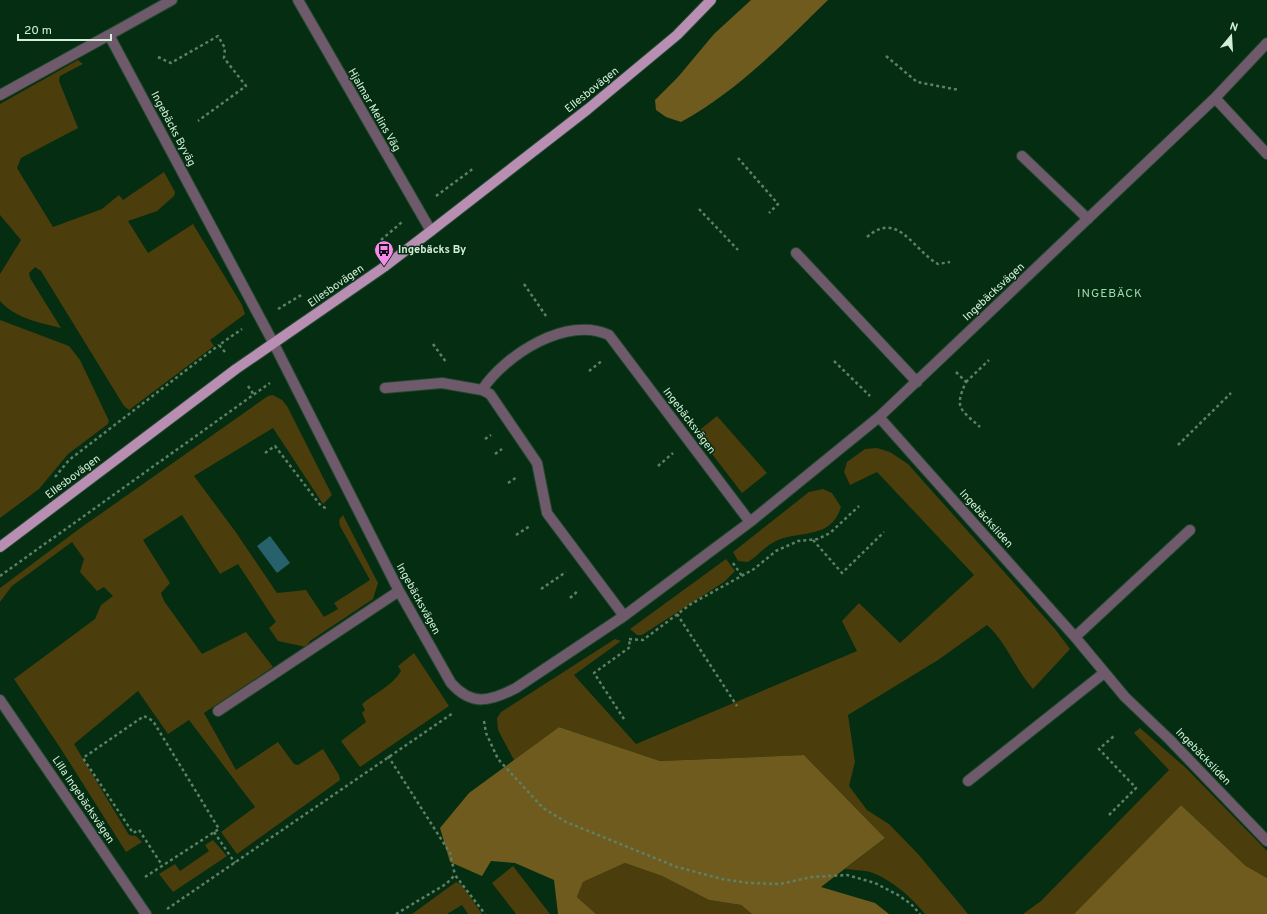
<svg xmlns="http://www.w3.org/2000/svg" width="1267" height="914" font-family="Overpass,sans-serif">
<rect width="100%" height="100%" fill="#042d12"/>
<path fill="#4c3d0c" d="M 78,60 L 83,64 L 60,76 L 59,81 L 78,128 L 21,158 L 17,168 L 53,227 L 102,209 L 119,195 L 123,200 L 164,172 L 175,192 L 174,196 L 157,211 L 128,221 L 148,253 L 193,224 L 242,305 L 245,314 L 210,340 L 214,346 L 129,410 L 124,406 L 41,271 L 35,267 L 29,273 L 30,278 L 61,328 C 40,323 15,318 0,301 L 0,274 L 21,240 L 0,215 L 0,104 Z
M 0,320 L 69,346 L 80,360 L 109,421 L 108,424 L 68,454 L 39,489 L 0,518 Z
M 273,395 L 282,400 L 287,406 L 332,495 L 323,504 L 273,428 L 194,476 L 235,531 L 277,593 L 306,590 L 324,617 L 338,609 L 334,603 L 370,580 L 340,526 L 339,520 L 343,515 L 378,583 L 373,599 L 310,641 L 306,647 L 278,641 L 269,628 L 276,622 L 238,564 L 220,574 L 182,515 L 143,540 L 170,583 L 161,593 L 164,601 L 202,654 L 246,632 L 273,667 L 204,713 L 236,770 L 278,742 L 294,764 L 298,765 L 323,749 L 339,775 L 340,780 L 237,854 L 221,832 L 255,807 L 189,720 L 168,734 L 138,691 L 74,744 L 129,835 L 136,836 L 142,842 L 126,852 L 61,749 L 14,679 L 95,619 L 101,605 L 113,596 L 104,587 L 97,591 L 80,572 L 84,559 L 72,542 L 12,586 L 0,602 L 0,588 L 79,529 L 268,396 Z
M 717,416 L 767,473 L 742,493 L 696,433 Z
M 877,448 L 890,452 L 908,464 L 1055,629 L 1070,649 L 1033,689 C 1015,669 1007,643 987,625 L 938,660 L 848,715 L 855,762 L 849,786 L 867,810 L 889,824 L 919,855 L 968,914 L 925,914 C 911,897 891,879 870,872 C 862,870 853,870 845,869 L 885,838 L 804,755 L 660,761 L 559,727 L 514,760 L 498,730 L 497,718 L 501,712 L 615,639 L 621,641 L 574,675 L 636,744 L 857,651 L 842,621 L 859,603 L 900,643 L 974,575 L 877,472 L 850,485 L 844,472 L 847,462 L 865,449 Z
M 823,489 L 832,493 L 841,507 C 831,539 804,530 778,540 C 766,545 759,555 748,562 L 738,561 L 733,552 L 809,492 Z
M 726,559 L 735,571 L 724,582 L 642,635 L 637,635 L 630,629 Z
M 414,653 L 449,706 L 360,767 L 341,741 L 366,722 L 362,713 L 365,710 L 362,704 C 375,693 393,685 401,671 L 398,666 Z
M 1140,728 L 1186,768 L 1267,851 L 1267,878 L 1246,866 L 1181,805 L 1074,914 L 1023,914 L 1041,901 L 1169,770 L 1134,733 Z
M 213,840 L 227,856 L 173,892 L 159,874 L 175,864 L 180,871 L 209,851 L 205,845 Z
M 625,863 L 662,876 L 709,900 L 741,905 L 752,914 L 596,914 L 577,897 L 583,882 Z
M 513,866 L 550,914 L 516,914 L 492,883 Z
M 456,882 L 462,885 L 482,914 L 468,914 L 462,905 L 447,914 L 412,914 Z"/>
<path fill="#6f5b1e" d="M 751,0 L 828,0 C 783,44 736,92 681,122 L 666,117 L 656,110 L 655,100 L 678,77 L 714,34 Z
M 559,727 L 660,761 L 804,755 L 885,838 L 821,887 L 875,903 L 889,914 L 752,914 L 741,905 L 709,900 L 662,876 L 625,863 L 583,882 L 577,897 L 596,914 L 558,914 L 554,880 L 515,863 L 491,861 L 482,876 L 450,862 L 440,828 L 469,793 Z
M 1181,805 L 1246,866 L 1267,878 L 1267,914 L 1074,914 Z"/>
<path fill="#27616b" d="M 270,536 L 290,563 L 277,573 L 257,546 Z"/>
<g fill="none" stroke-linecap="round" stroke-linejoin="round">
<defs>
<path id="minor" d="M 298,0 L 431,231
M 109,35 L 172,0
M 0,95 L 109,35 L 274,344 L 399,591 L 451,683 C 472,707 491,701 516,688 L 624,616 L 750,522 L 879,417 L 1215,98 L 1267,43
M 1215,98 L 1267,154
M 1022,156 L 1088,219
M 796,253 L 917,382
M 385,388 L 442,383 L 482,390 L 490,394 L 537,463 L 547,513 L 624,616
M 482,390 C 505,355 567,315 609,335 L 750,522
M 879,417 L 1075,637 L 1125,697 L 1169,739 L 1267,841
M 1075,637 L 1190,530
M 0,700 L 146,914
M 218,711 L 399,591
M 968,781 L 1104,673"/>
<path id="major" d="M 0,547 L 236,369 L 384,267 L 431,231 L 588,109 L 677,35 L 711,0"/>
</defs>
<use href="#minor" stroke="#21482e" stroke-width="12"/>
<use href="#major" stroke="#21482e" stroke-width="12"/>
<path stroke="#5d8067" stroke-width="2.5" stroke-dasharray="3 3" stroke-linecap="butt" d="M 886,56 L 917,82 L 959,90
M 158,57 L 171,63 L 218,36 L 225,48 L 224,58 L 246,86 L 198,121
M 738,158 L 778,204 L 769,213
M 436,196 L 474,168
M 699,209 L 738,250
M 867,237 C 898,210 912,249 938,264 L 950,262
M 381,240 L 402,222
M 524,284 L 546,316
M 278,309 L 303,294
M 433,344 L 446,362
M 225,352 L 219,345 L 242,329
M 834,361 L 870,396
M 589,371 L 603,360
M 956,372 L 966,382 C 954,408 960,409 980,427
M 966,382 L 989,360
M 248,386 L 254,395
M 485,439 L 491,435
M 1178,445 L 1231,393
M 265,453 L 275,446 L 321,506 L 328,509
M 495,454 L 502,449
M 658,466 L 673,453
M 55,477 L 69,460 L 219,345
M 508,483 L 517,477
M 516,535 L 530,526
M 813,540 L 842,573 L 884,532
M 733,563 L 742,576
M 0,576 L 270,383
M 541,589 L 566,572
M 570,598 L 579,590
M 677,614 L 737,706
M 629,639 L 643,640 L 691,604 L 754,569 L 776,551 L 798,541 L 818,539 L 830,533 L 859,506
M 624,719 L 594,673 L 630,647 L 629,639
M 484,721 L 486,733 L 498,759 L 543,808 L 566,822 L 677,867 L 722,879 L 749,883 L 780,884 L 812,877 L 847,875 L 875,883 L 898,895 L 911,904 L 920,914
M 388,756 L 450,853 L 455,875
M 1109,815 L 1136,788 L 1099,749 L 1114,736
M 214,832 L 235,863
M 145,877 L 219,829 L 153,721 L 144,716 L 83,758 L 133,833 L 139,830 L 162,865
M 167,909 L 453,713
M 396,914 L 446,884 L 455,875 L 485,914"/>
<use href="#minor" stroke="#6e5a6b" stroke-width="10"/>
<use href="#major" stroke="#b88fb3" stroke-width="10"/>
</g>
<defs>
<symbol id="bus-pin" viewBox="-11 -11 22 30"><path d="M0 17L-7.5 6A9.5 9.5 0 1 1 7.5 6Z" fill="#f788ec" stroke="#042d12"/><path d="M-5-6H5V4H4V6H2V4H-2V6H-4V4H-5ZM-3.5-4V0h7V-4ZM-3.5 1.2v1.5H-2V1.2ZM2 1.2v1.5H3.5V1.2Z" fill="#111"/></symbol>
</defs>
<g fill-rule="evenodd">
<use href="#bus-pin" x="373" y="239" width="22" height="30"/>
</g>
<g text-anchor="middle" dominant-baseline="central" stroke-width="3" stroke-linejoin="round" paint-order="stroke">
<g font-size="11" fill="#d4efd9" stroke="#042d12">
<text transform="translate(592 90) rotate(-39)">Ellesbovägen</text>
<text transform="translate(374 110) rotate(60)">Hjalmar Melins Väg</text>
<text transform="translate(173 129) rotate(62)">Ingebäcks Byväg</text>
<text transform="translate(336 286) rotate(-35)">Ellesbovägen</text>
<text transform="translate(994 292) rotate(-43)">Ingebäcksvägen</text>
<text transform="translate(689 421) rotate(53)">Ingebäcksvägen</text>
<text transform="translate(73 477) rotate(-37)">Ellesbovägen</text>
<text transform="translate(986 519) rotate(48)">Ingebäcksliden</text>
<text transform="translate(418 599) rotate(61)">Ingebäcksvägen</text>
<text transform="translate(1203 757) rotate(46)">Ingebäcksliden</text>
<text transform="translate(83 800) rotate(56)">Lilla Ingebäcksvägen</text>
</g>
<g font-size="11" font-weight="bold" fill="#d4efd9" stroke="#042d12" text-anchor="start">
<text x="398" y="250">Ingebäcks By</text>
</g>
<g font-size="12" letter-spacing="1" fill="#a3daaf" stroke="#042d12">
<text x="1110" y="294">INGEBÄCK</text>
</g>
</g>
<g transform="translate(1231 36) rotate(18)" stroke="#042d12" stroke-width="3" paint-order="stroke">
<path d="M0-3L7 15L0 10L-7 15Z" fill="#d4efd9"/>
<text y="-6" font-size="11" font-weight="bold" text-anchor="middle" fill="#d4efd9">N</text>
</g>
<path d="M18 34v6h93v-6" fill="none" stroke="#d4efd9" stroke-width="2"/>
<text x="24" y="34" font-size="12" fill="#d4efd9" stroke="#042d12" stroke-width="3" paint-order="stroke">20 m</text>
</svg>
